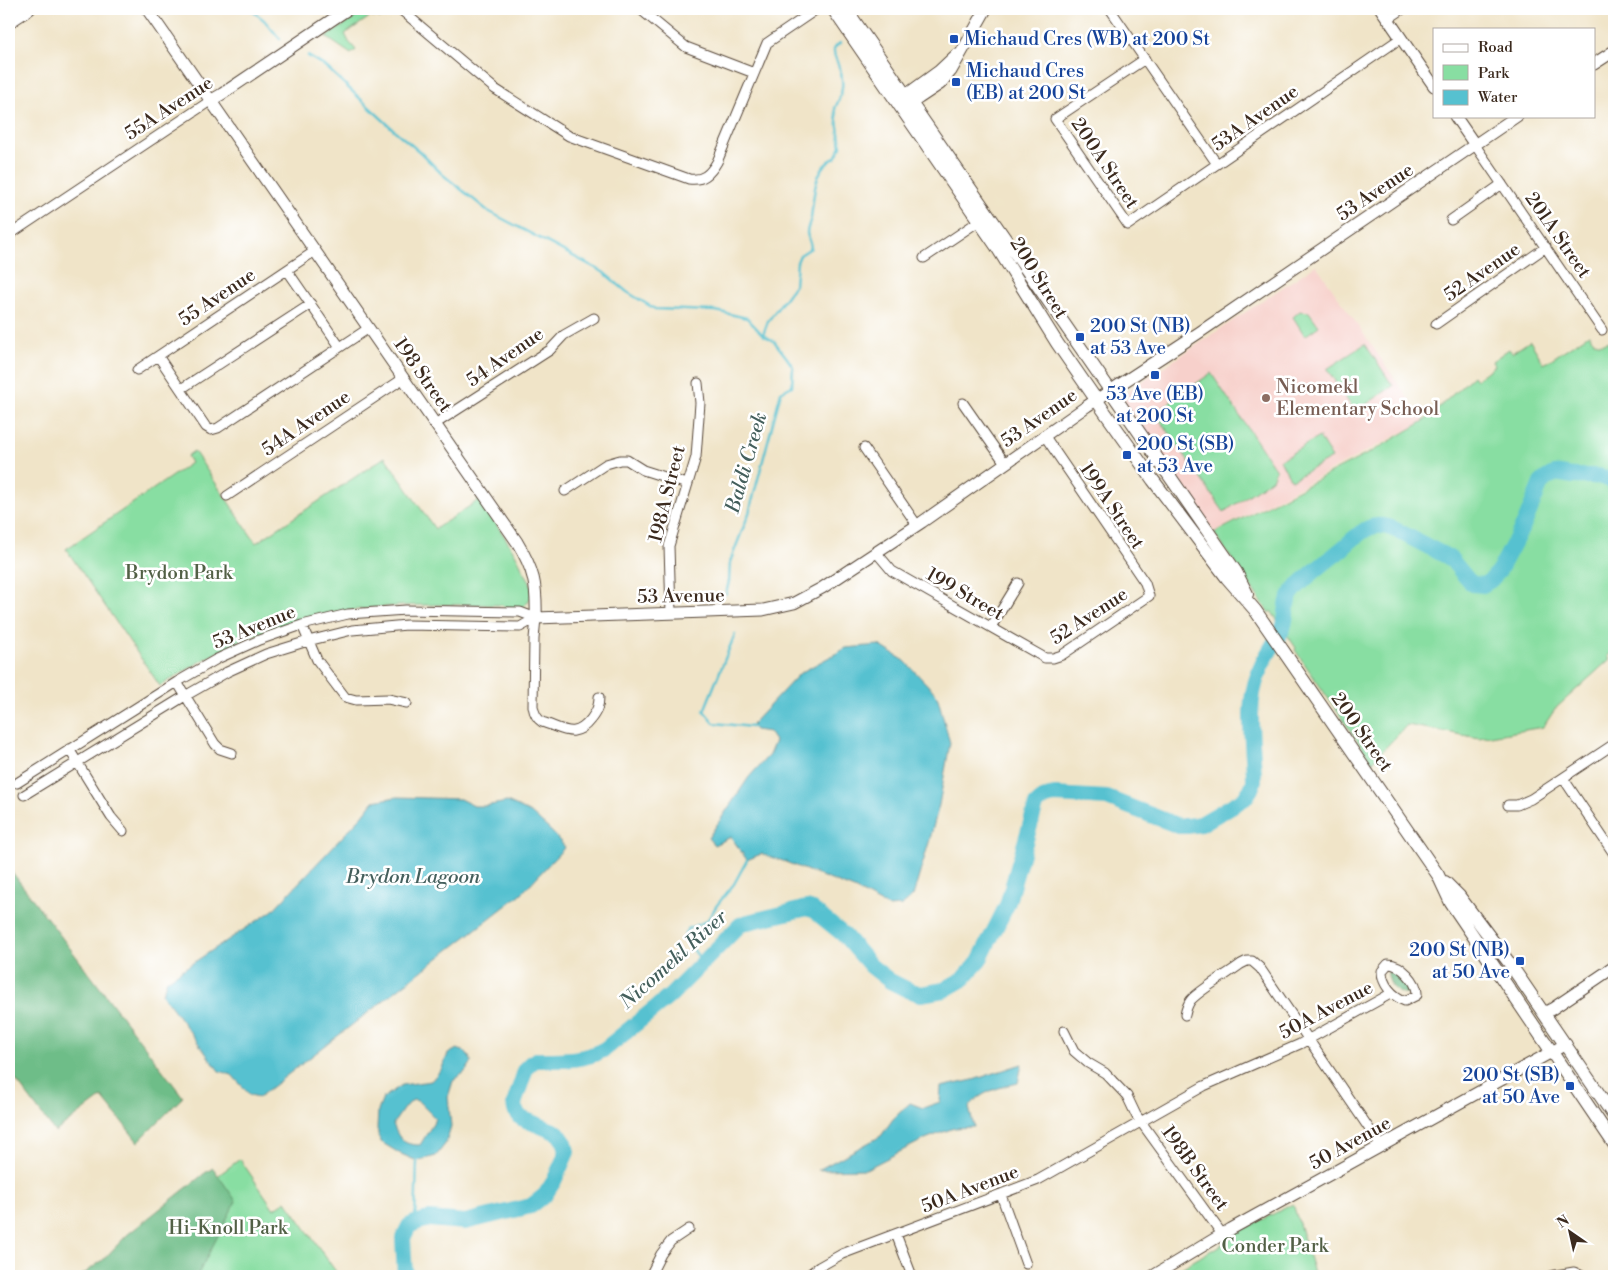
<svg xmlns="http://www.w3.org/2000/svg" width="1623" height="1285" font-family="'Libre Bodoni',serif">
<rect width="100%" height="100%" fill="#fff"/>
<filter id="ink" filterUnits="userSpaceOnUse"><feTurbulence type="fractalNoise" baseFrequency=".02" numOctaves="2"/><feDisplacementMap in="SourceGraphic" scale="10" xChannelSelector="R" yChannelSelector="G"/><feConvolveMatrix kernelMatrix="1 2 1 2 8 2 1 2 1" color-interpolation-filters="sRGB"/></filter>
<filter id="wash" filterUnits="userSpaceOnUse"><feTurbulence type="fractalNoise" baseFrequency=".0096" numOctaves="4" result="noise"/><feDisplacementMap in="SourceGraphic" scale="20" xChannelSelector="R" yChannelSelector="G"/><feGaussianBlur stdDeviation="1.12" result="paint"/><feColorMatrix in="noise" values="0 0 0 0 0 0 0 0 0 0 0 0 0 0 0 0 0 1.4 0 .05"/><feComposite in="paint" operator="in"/></filter>
<g filter="url(#wash)">
<rect width="100%" height="100%" fill="#f0e4c8"/>
<path fill="#f7d0cb" d="M 1316,265 L 1424,421 L 1214,532 L 1125,403 L 1125,397 L 1131,389 Z"/>
<path fill="#88dea2" stroke="#628460" d="M 368,9 L 383,9 L 388,14 L 379,19 L 377,15 L 373,18 L 371,16 L 345,34 L 349,42 L 356,50 L 351,54 L 326,37 Z
M 1300,311 L 1309,312 L 1319,326 L 1305,336 L 1293,317 Z
M 1589,334 C 1595,347 1604,344 1614,339 L 1614,649 L 1608,656 L 1610,659 L 1556,708 L 1543,727 L 1479,738 L 1407,725 L 1372,762 L 1295,650 L 1296,648 L 1271,611 L 1269,613 L 1214,533 L 1373,451 L 1424,421 L 1473,376 L 1476,380 L 1495,365 L 1492,361 L 1509,349 L 1512,353 L 1530,341 L 1544,364 Z
M 1365,344 L 1393,386 L 1355,412 L 1327,369 Z
M 1211,373 L 1276,470 L 1272,479 L 1224,512 L 1155,413 Z
M 1319,437 L 1332,458 L 1291,480 L 1280,460 Z
M 194,451 L 256,543 L 385,457 L 435,529 L 479,500 C 495,523 513,546 524,572 C 526,575 529,579 530,582 C 536,603 520,615 502,605 C 412,604 331,603 247,638 C 217,651 188,669 160,686 L 66,549 L 191,463 L 187,456 Z
M 240,1159 L 274,1209 L 286,1201 L 339,1276 L 85,1276 Z
M 1293,1204 L 1315,1276 L 1168,1276 L 1232,1238 L 1234,1234 Z"/>
<path fill="#6ebd88" stroke="#547453" d="M 9,868 L 183,1097 L 138,1142 L 102,1097 L 55,1132 L 9,1071 Z
M 1392,970 L 1398,971 L 1412,986 L 1410,993 C 1398,999 1387,982 1388,972 Z
M 213,1168 L 236,1201 L 197,1276 L 81,1276 L 103,1260 L 127,1235 L 205,1173 Z"/>
<path fill="#56c1d0" stroke="#487677" fill-rule="evenodd" d="M 879,645 L 905,661 L 937,695 L 950,743 L 939,805 L 930,839 L 913,896 L 902,906 L 888,907 L 854,889 L 783,861 L 761,854 L 747,860 L 731,837 L 714,845 L 708,838 L 749,777 L 769,755 L 775,741 L 769,732 L 755,730 L 752,727 L 753,723 L 800,673 L 846,648 Z
M 397,797 L 460,799 L 474,806 L 485,806 L 507,802 L 531,813 L 552,832 L 565,847 L 521,894 L 259,1097 L 250,1095 L 232,1075 L 219,1071 L 162,994 L 167,980 L 272,911 L 363,815 L 374,801 Z
M 457,1049 L 466,1052 L 472,1062 L 465,1072 L 453,1081 L 448,1097 L 451,1126 L 446,1143 L 436,1156 L 417,1161 L 399,1153 L 381,1142 L 377,1129 L 378,1111 L 383,1098 L 402,1085 L 431,1081 L 441,1070 L 448,1054 ZM 413,1100 L 418,1101 L 436,1119 L 420,1145 C 403,1145 399,1139 393,1124 L 404,1108 Z
M 1022,1064 L 1018,1083 C 1001,1087 978,1092 969,1108 L 974,1127 L 954,1128 L 925,1139 L 866,1169 L 818,1170 L 881,1136 L 893,1119 L 910,1103 L 923,1108 L 940,1102 L 941,1087 L 973,1080 Z"/>
<g fill="none" stroke-linecap="round" stroke-linejoin="round">
<path stroke="#56c1d0" stroke-width="2.5" d="M 250,9 L 264,20 L 280,39
M 308,56 L 326,67 L 395,131 L 421,153 L 442,174 L 488,211 L 603,272 L 627,292 L 655,309 L 716,311 L 747,318 L 763,335 L 774,341 L 787,358 L 793,367 L 792,386 L 781,392 L 749,513 L 730,562 L 729,581 L 726,594
M 763,335 L 768,321 L 795,285 L 797,262 L 800,255 L 811,248 C 811,243 808,239 807,233 C 807,228 810,223 811,218 C 814,198 813,167 835,158 L 841,146 L 835,108 C 843,93 845,81 838,64 C 836,58 833,56 834,48 L 840,43
M 735,634 L 704,711 L 714,723 L 752,727
M 703,963 L 685,938 L 685,933 L 688,929 L 707,921 L 717,905 L 734,884 L 747,860
M 415,1223 L 417,1161"/>
<path stroke="#56c1d0" stroke-width="16" d="M 405,1276 L 403,1238 L 409,1226 L 415,1223 L 429,1219 L 465,1222 L 531,1206 L 545,1195 L 554,1181 L 567,1152 L 565,1143 L 558,1133 L 521,1118 L 515,1110 L 514,1104 L 526,1068 L 531,1063 L 536,1060 C 560,1060 584,1061 605,1049 L 670,996 L 740,925 L 748,922 L 799,910 L 806,908 L 813,910 L 844,935 L 871,966 L 890,981 L 908,990 L 921,994 L 944,990 L 963,979 L 979,961 L 1007,905 L 1036,805 C 1042,799 1046,796 1055,795 L 1107,798 L 1179,826 L 1187,826 L 1201,824 L 1245,798 L 1251,789 L 1254,781 C 1254,745 1245,709 1258,675 C 1263,658 1275,644 1283,628 C 1287,618 1285,607 1289,598 C 1294,585 1330,559 1342,549 C 1359,534 1370,519 1394,529 L 1450,558 L 1469,581 L 1473,584 L 1483,585 L 1491,580 L 1499,571 L 1525,522 L 1541,483 C 1545,479 1549,475 1555,474 C 1561,473 1568,476 1575,476 C 1591,477 1599,473 1614,482"/>
</g>
</g>
<g filter="url(#ink)">
<g fill="none" stroke-linecap="round" stroke-linejoin="round">
<defs>
<path id="minor" d="M 400,9 L 495,89 L 569,136 L 689,179 C 703,181 710,174 717,162 L 767,43 L 817,9
M 640,9 L 686,47 L 754,73
M 1110,9 L 1217,164
M 1388,19 L 1403,9
M 1145,59 L 1055,119 L 1128,225 L 1401,38
M 1475,145 L 1602,330
M 1451,220 L 1502,184
M 9,235 L 210,101
M 924,258 L 982,219
M 287,270 L 340,347
M 1436,324 L 1546,247
M 158,356 L 206,427 L 211,430 L 218,428 L 369,328
M 137,370 L 315,251
M 181,389 L 311,304
M 963,403 L 1005,463
M 435,424 L 550,350 L 564,335 L 594,318
M 864,448 L 917,525
M 565,491 L 606,464 L 620,460 L 627,460 L 643,470 L 687,484
M 227,496 L 404,378
M 876,552 L 892,571 L 1045,658 L 1053,658 L 1062,655 L 1149,596 L 1145,583 L 1044,435
M 671,613 L 669,546 L 696,457 L 700,403 L 698,383
M 536,618 L 534,639 L 533,706 C 534,713 536,718 542,722 C 564,729 575,740 591,719 C 597,711 599,706 599,697
M 302,625 L 317,660 L 345,697 L 356,700 L 388,699 L 407,703
M 991,627 L 1018,583
M 177,682 L 215,744 L 220,749 L 232,753
M 69,749 L 111,817 L 123,831
M 1563,778 L 1614,854
M 17,783 L 177,682 L 217,659 L 259,640 L 302,625 L 348,614 L 406,610 L 520,612 L 536,618
M 24,795 L 185,696 L 227,672 L 266,654 L 308,641 L 352,630 L 407,625 L 520,627 L 536,618
M 1508,805 L 1517,805 L 1531,799 L 1614,744
M 1388,964 C 1401,964 1418,982 1417,995 L 1405,1001 C 1392,996 1382,984 1382,971 Z
M 1185,1015 C 1186,1010 1187,1005 1191,1000 C 1201,989 1228,974 1241,964 L 1247,961 L 1252,961 L 1260,968 L 1381,1146
M 1064,1031 L 1074,1051 L 1088,1063 L 1105,1073 L 1127,1096 L 1136,1115 L 1222,1234
M 1001,1195 L 1026,1264
M 896,1234 L 912,1276
M 650,1276 L 661,1254 L 671,1241 L 689,1229
M 807,1276 L 819,1267 L 842,1254 L 1038,1180 L 1204,1086 L 1300,1044 L 1392,993
M 1550,1276 L 1574,1272 L 1582,1276"/>
<path id="tertiary" d="M 147,9 L 517,542 C 534,570 537,585 536,618 L 763,610 L 794,603 L 822,588 L 922,522 L 1087,406 L 1200,332 L 1517,116
M 1381,9 L 1434,86
M 1594,64 L 1614,51
M 210,101 L 222,94 L 348,9
M 902,101 L 906,95 L 939,71 L 956,55
M 903,104 L 911,103 L 919,98 L 940,84 L 951,71 L 986,9
M 1455,116 L 1475,145
M 1544,1013 L 1552,1009 L 1614,967
M 1153,1276 L 1231,1229 L 1566,1044"/>
<path id="secondary" d="M 833,9 L 997,247 L 1057,343 L 1104,411 L 1153,480 L 1227,578 L 1255,610 L 1438,875 L 1451,903 L 1614,1144
M 846,9 L 1236,572 L 1247,594
M 9,22 L 29,9
M 1445,882 L 1459,896 L 1510,964 L 1614,1116"/>
</defs>
<use href="#minor" stroke="#564638" stroke-width="11"/>
<use href="#tertiary" stroke="#564638" stroke-width="13"/>
<use href="#secondary" stroke="#564638" stroke-width="14"/>
<use href="#minor" stroke="#fff" stroke-width="9"/>
<use href="#tertiary" stroke="#fff" stroke-width="11"/>
<use href="#secondary" stroke="#fff" stroke-width="12"/>
</g>
</g>
<g fill="#1a4fb4" stroke="#fff" stroke-width="2">
<rect x="949" y="34" width="10" height="10" rx="2.5"/>
<rect x="951" y="77" width="10" height="10" rx="2.5"/>
<rect x="1075" y="332" width="10" height="10" rx="2.5"/>
<rect x="1150" y="370" width="10" height="10" rx="2.5"/>
<rect x="1122" y="450" width="10" height="10" rx="2.5"/>
<rect x="1515" y="956" width="10" height="10" rx="2.5"/>
<rect x="1565" y="1081" width="10" height="10" rx="2.5"/>
</g>
<circle fill="#8d6e63" stroke="#fff" stroke-width="2" cx="1266" cy="398" r="5"/>
<g text-anchor="middle" dominant-baseline="central" stroke-width="5" stroke-linejoin="round" paint-order="stroke">
<g font-size="19" fill="#164399" stroke="#fff" text-anchor="start">
<text x="964" y="39">Michaud Cres (WB) at 200 St</text>
<text x="966" y="71">Michaud Cres<tspan x="966" dy="22">(EB) at 200 St</tspan></text>
<text x="1090" y="326">200 St (NB)<tspan x="1090" dy="22">at 53 Ave</tspan></text>
<text x="1155" y="394" text-anchor="middle">53 Ave (EB)<tspan x="1155" dy="22">at 200 St</tspan></text>
<text x="1137" y="444">200 St (SB)<tspan x="1137" dy="22">at 53 Ave</tspan></text>
<text x="1510" y="950" text-anchor="end">200 St (NB)<tspan x="1510" dy="22">at 50 Ave</tspan></text>
<text x="1560" y="1075" text-anchor="end">200 St (SB)<tspan x="1560" dy="22">at 50 Ave</tspan></text>
</g>
<g font-size="19" fill="#3b2a1e" stroke="#fff">
<text transform="translate(169 108) rotate(-33)">55A Avenue</text>
<text transform="translate(1255 118) rotate(-35)">53A Avenue</text>
<text transform="translate(1105 163) rotate(56)">200A Street</text>
<text transform="translate(1375 192) rotate(-34)">53 Avenue</text>
<text transform="translate(1558 235) rotate(55)">201A Street</text>
<text transform="translate(1482 272) rotate(-35)">52 Avenue</text>
<text transform="translate(1039 278) rotate(58)">200 Street</text>
<text transform="translate(217 297) rotate(-34)">55 Avenue</text>
<text transform="translate(505 357) rotate(-35)">54 Avenue</text>
<text transform="translate(423 375) rotate(55)">198 Street</text>
<text transform="translate(1039 418) rotate(-35)">53 Avenue</text>
<text transform="translate(306 423) rotate(-34)">54A Avenue</text>
<text transform="translate(667 494) rotate(-76)">198A Street</text>
<text transform="translate(1112 506) rotate(56)">199A Street</text>
<text transform="translate(965 594) rotate(30)">199 Street</text>
<text transform="translate(681 596) rotate(-1)">53 Avenue</text>
<text transform="translate(1089 616) rotate(-33)">52 Avenue</text>
<text transform="translate(254 627) rotate(-22)">53 Avenue</text>
<text transform="translate(1362 732) rotate(55)">200 Street</text>
<text transform="translate(1326 1010) rotate(-28)">50A Avenue</text>
<text transform="translate(1350 1143) rotate(-29)">50 Avenue</text>
<text transform="translate(1195 1168) rotate(54)">198B Street</text>
<text transform="translate(970 1189) rotate(-21)">50A Avenue</text>
</g>
<g font-size="19" fill="#785e54" stroke="#fff" text-anchor="start">
<text x="1276" y="387">Nicomekl<tspan x="1276" dy="22">Elementary School</tspan></text>
</g>
<g font-size="19" fill="#526046" stroke="#fff">
<text x="179" y="573">Brydon Park</text>
<text x="228" y="1228">Hi-Knoll Park</text>
<text x="1275" y="1246">Conder Park</text>
</g>
<g font-size="20" font-style="italic" fill="#445f5c" stroke="#fff">
<text transform="translate(747 463) rotate(-74)">Baldi Creek</text>
<text x="413" y="877">Brydon Lagoon</text>
<text transform="translate(674 960) rotate(-42)">Nicomekl River</text>
</g>
</g>
<rect width="1623" height="1285" fill="none" stroke="#fff" stroke-width="30"/>
<rect x="1433" y="28" width="162" height="90" fill="#ffffff" stroke="#b1aaa5"/>
<rect x="1443" y="44" width="25" height="8" fill="#ffffff" stroke="#b1aaa5"/>
<text x="1478" y="52" font-size="15" fill="#3b2a1e">Road</text>
<rect x="1443" y="65" width="25" height="15" fill="#88dea2" stroke="#b1aaa5"/>
<text x="1478" y="78" font-size="15" fill="#3b2a1e">Park</text>
<rect x="1443" y="90" width="25" height="15" fill="#56c1d0" stroke="#b1aaa5"/>
<text x="1478" y="102" font-size="15" fill="#3b2a1e">Water</text>
<g transform="translate(1570 1232) rotate(326)" stroke="#ffffff" stroke-width="4" paint-order="stroke">
<path d="M0-4L9 19L0 12L-9 19Z" fill="#3b2a1e"/>
<text y="-8" font-size="14" font-weight="bold" text-anchor="middle" fill="#3b2a1e">N</text>
</g>
</svg>
